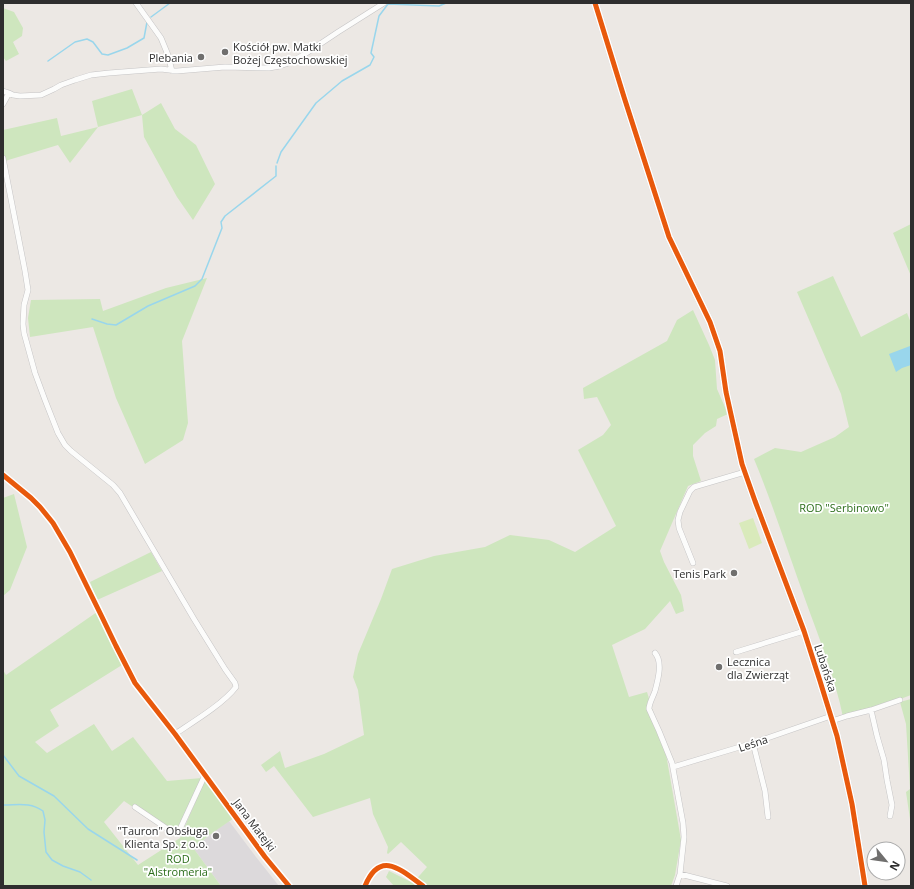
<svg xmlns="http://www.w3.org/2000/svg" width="914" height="889" font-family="'Open Sans',sans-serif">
<rect width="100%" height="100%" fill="#ece8e4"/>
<path fill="#dcd9db" d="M 229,821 L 256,857 L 279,886 L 221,886 L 194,849 L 208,836 Z"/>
<path fill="#cee6be" d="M 3,8 L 14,12 L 23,28 L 22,36 L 13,42 L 19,54 L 6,61 L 3,57 Z
M 132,89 L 142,115 L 161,103 L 175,129 L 196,145 L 215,184 L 193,220 L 177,197 L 144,137 L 142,115 L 98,127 L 70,163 L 58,145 L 5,161 L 3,155 L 3,130 L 57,118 L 61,136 L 98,127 L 92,101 Z
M 911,224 L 911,276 L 893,233 Z
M 833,276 L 861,337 L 907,313 L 911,323 L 911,695 L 871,710 L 843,717 C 835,677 819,638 805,599 C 788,552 773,505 754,459 L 775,448 L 801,452 L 835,437 L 849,427 L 841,394 L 797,292 Z
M 207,278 L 182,341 L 188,423 L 183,440 L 145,464 L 116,398 L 93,327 L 30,337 L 28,318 L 31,300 L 100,299 L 103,311 L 166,288 Z
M 693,310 L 709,345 L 715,360 L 717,389 L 728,414 L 717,419 L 716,426 L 705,433 L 693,445 L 693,456 L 701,481 L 688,486 L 660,551 L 664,562 L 681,595 L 684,611 L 676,614 L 670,601 L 645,629 L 612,645 L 629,697 L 647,692 L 666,754 L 681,840 L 675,875 L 671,886 L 394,886 L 386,877 L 389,871 L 413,883 L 427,867 L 401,842 L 388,854 L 387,853 L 388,847 L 373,814 L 370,798 L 313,817 L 274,766 L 266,772 L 261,765 L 280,751 L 285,768 L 324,754 L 364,735 L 358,690 L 353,677 L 358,654 L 381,599 L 392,569 L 434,556 L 485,547 L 510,535 L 549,540 L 575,552 L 616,526 L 578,450 L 603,435 L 611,425 L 597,397 L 584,399 L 583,388 L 667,341 L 677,320 Z
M 14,494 L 27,547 L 10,590 L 3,596 L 3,498 Z
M 151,552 L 162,571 L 97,600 L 90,582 Z
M 97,612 L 122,665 L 50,710 L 59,726 L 35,742 L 47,753 L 94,724 L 112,751 L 133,737 L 167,781 L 202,778 L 176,836 L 124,801 L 104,822 L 138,865 L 180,838 L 205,779 L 234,818 L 208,836 L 194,849 L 221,886 L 3,886 L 3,670 L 6,675 Z
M 911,699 L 911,826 L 906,792 L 910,789 L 906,724 L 900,702 Z"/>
<path fill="#d9eabb" d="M 753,518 L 762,543 L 749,549 L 739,523 Z"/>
<path fill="#99d6ec" d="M 910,346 L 911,348 L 911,365 L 902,368 L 896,372 L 889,354 Z"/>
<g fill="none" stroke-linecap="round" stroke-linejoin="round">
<path stroke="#99d6ec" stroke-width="1.5" d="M 151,17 L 170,3
M 48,61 L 75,42 L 87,39 L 93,42 L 102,54 L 108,55 L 127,48 L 144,38 L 147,22
M 277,163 L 281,152 L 316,103 L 342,81 L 370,65 L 374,57 L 371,53 L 379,16 L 388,4 L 439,6 L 446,3
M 92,319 L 107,324 L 116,325 L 148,306 L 195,286 L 202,279 L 222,228 L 221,222 L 225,216 L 276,176 L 276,166
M 3,755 L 19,776 L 54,796 L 88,829 L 137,860
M 3,805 C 19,805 30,802 43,811 L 45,820 L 44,832 L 46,852 L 52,860 L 63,866 L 80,872 L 91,880"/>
<defs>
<path id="minor" d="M 136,3 L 161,38 L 168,55 L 172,71
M 3,91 L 9,93 L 13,95 L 20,96 L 41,95 L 54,89 L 61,85 L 75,80 L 91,75 L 109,73 L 161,69 L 177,71 L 225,67 L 269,68 L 280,66 L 289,63 L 305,54 L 338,32 L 384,3
M 3,104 L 9,93
M 3,158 L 25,271 L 28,290 L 24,305 L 23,324 L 24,333 L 35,373 L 45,400 L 58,433 L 65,445 L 71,451 L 113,485 L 120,493 L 194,619 L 225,669 L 235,683 L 236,687 C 223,704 193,722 175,734
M 3,475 L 31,498 L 40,507 L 53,523 L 70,552 L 102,617 L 116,646 L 135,683 L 175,734 L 265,857 L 289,886
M 693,563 L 679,528 L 678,520 L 680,512 L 690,491 L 694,487 L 745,472
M 736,652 L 804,631
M 655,653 C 663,662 658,680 655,691 C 653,697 649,703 649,709 L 659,731 L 672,763 L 683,823 L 684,837 L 680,874 L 676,886
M 871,710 L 877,736 L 884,760 L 887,780 L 892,805 L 890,816
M 832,721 L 847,716 L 871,710 L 900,700
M 753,743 L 765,791 L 768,817
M 673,767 L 753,743 L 831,716
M 135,807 L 169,830 L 176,833 L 180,829 L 205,775
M 680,874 L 727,886
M 365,886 C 369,877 375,864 387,865 C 392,865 397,869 402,871"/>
<path id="tertiary" d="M 595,3 L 624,97 L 669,237 L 710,322 L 720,351 L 726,392 L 742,464 L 755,501 L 804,631 L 820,681 L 837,736 L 852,804 L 865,886"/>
</defs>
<use href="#minor" stroke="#c5c4c5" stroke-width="6"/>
<use href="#tertiary" stroke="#c5c4c5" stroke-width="8"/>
<use href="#minor" stroke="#fcfcfb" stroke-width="5"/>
<use href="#tertiary" stroke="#fcfcfb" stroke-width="6"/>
<defs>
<path id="cycleway" d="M 595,3 L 624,97 L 669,237 L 710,322 L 720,351 L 726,392 L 742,464 L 755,501 L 804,631 L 820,681 L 837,736 L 852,804 L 865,886
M 3,475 L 31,498 L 40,507 L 53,523 L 70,552 L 102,617 L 116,646 L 135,683 L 175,734 L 265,857 L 289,886
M 365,886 C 380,850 400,869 423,886"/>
</defs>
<use href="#cycleway" stroke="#fff" stroke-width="8"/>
<use href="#cycleway" stroke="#e8590c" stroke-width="5"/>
</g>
<g fill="#706f6e" stroke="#fff" stroke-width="1.5">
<circle cx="225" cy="52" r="4"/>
<circle cx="201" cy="57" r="4"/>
<circle cx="734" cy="573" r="4"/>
<circle cx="719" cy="667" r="4"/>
<circle cx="216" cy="836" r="4"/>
</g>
<g text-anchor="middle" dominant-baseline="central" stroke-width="3.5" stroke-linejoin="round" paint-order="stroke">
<g font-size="11" fill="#2e2e2e" stroke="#fff" text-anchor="end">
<text x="233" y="46" text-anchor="start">Kościół pw. Matki<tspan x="233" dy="13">Bożej Częstochowskiej</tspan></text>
<text x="193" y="57">Plebania</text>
<text x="726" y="573">Tenis Park</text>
<text x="727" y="661" text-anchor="start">Lecznica<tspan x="727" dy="13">dla Zwierząt</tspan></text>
<text x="208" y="830">"Tauron" Obsługa<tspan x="208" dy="13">Klienta Sp. z o.o.</tspan></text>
</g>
<g font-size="11" fill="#2c6e1b" stroke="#fff">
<text x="844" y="507">ROD "Serbinowo"</text>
<text x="178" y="858">ROD<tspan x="178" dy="13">"Alstromeria"</tspan></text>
</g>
<g font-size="11" fill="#2e2e2e" stroke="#fff">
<text transform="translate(826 668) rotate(72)">Lubańska</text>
<text transform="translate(753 743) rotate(-18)">Leśna</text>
<text transform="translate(255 825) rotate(53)">Jana Matejki</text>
</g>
</g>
<rect width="914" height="889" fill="none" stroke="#2e2e2e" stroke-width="8"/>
<g transform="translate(886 861) rotate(119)"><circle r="19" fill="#ffffff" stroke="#ababab"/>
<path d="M0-3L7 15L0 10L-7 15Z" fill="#706f6e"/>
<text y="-6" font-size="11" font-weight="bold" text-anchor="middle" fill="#2e2e2e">N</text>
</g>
</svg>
